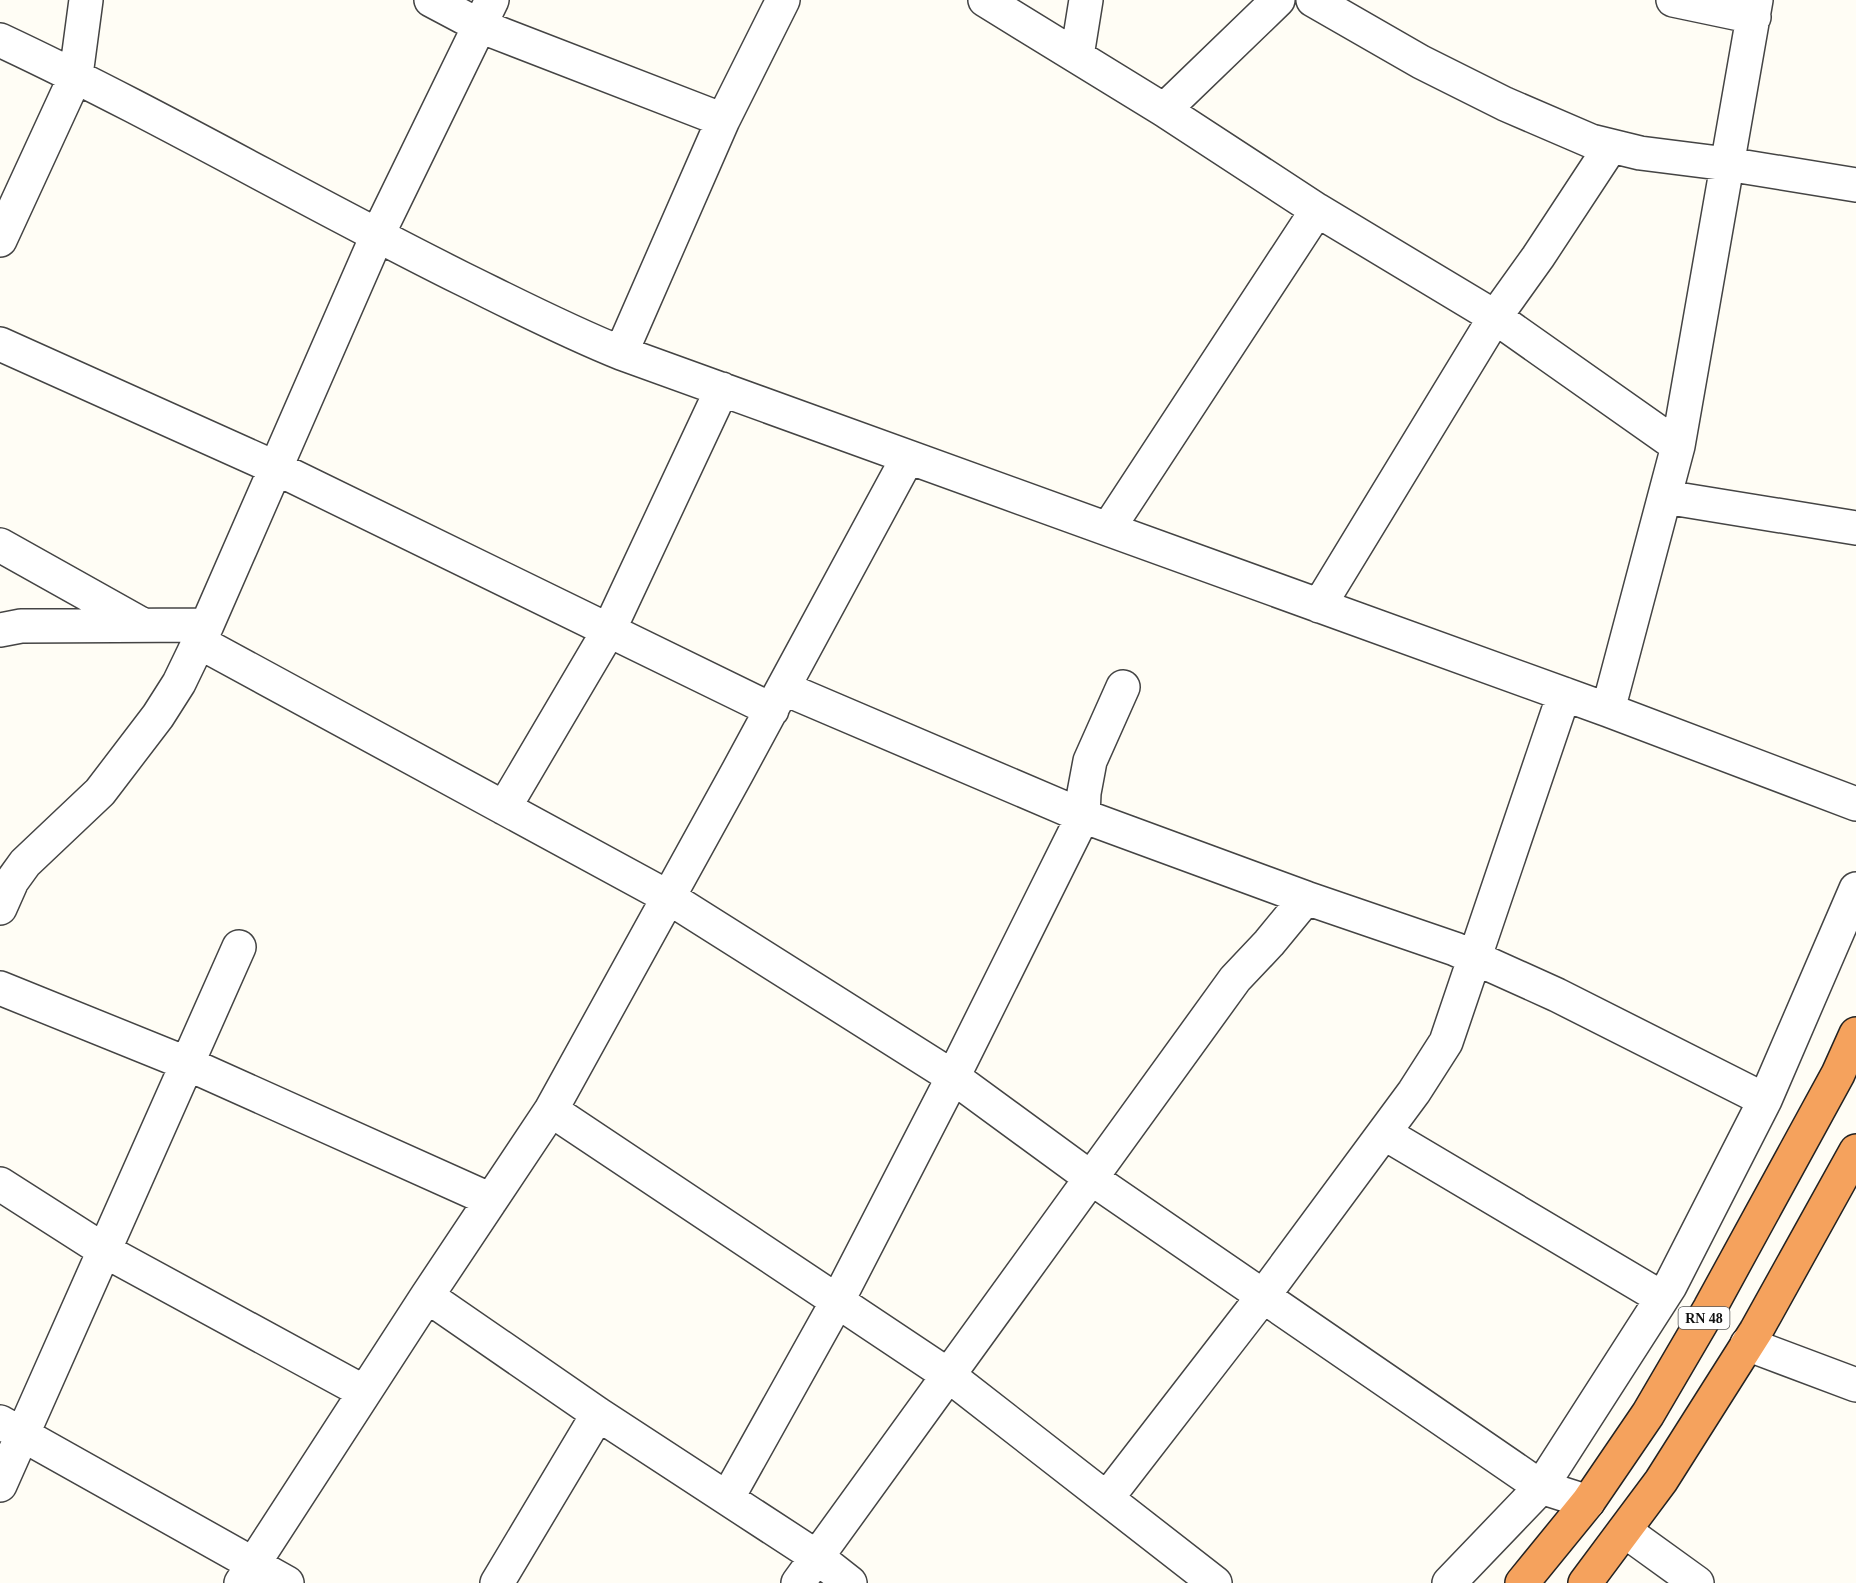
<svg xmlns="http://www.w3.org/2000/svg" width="1856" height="1583" font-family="Georgia,serif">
<rect width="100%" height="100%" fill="#fffdf5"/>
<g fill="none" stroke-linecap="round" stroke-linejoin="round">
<defs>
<path id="minor" d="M 431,0 L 480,26 L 723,120
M 985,0 L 1164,110 L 1278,0
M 1313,0 L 1421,62 L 1505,104 L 1591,141 L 1640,153 L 1727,164 L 1856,185
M 1673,0 L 1754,17
M 0,40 C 156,113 306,201 461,278 C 514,304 566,331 621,353 L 1608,710 L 1856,804
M 1077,56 L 1086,0
M 1164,110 L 1317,210 L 1495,317 L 1678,446
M 0,240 L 76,75 L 86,0
M 0,344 L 276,468 L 772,710
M 621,353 L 723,120 L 783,0
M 1665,497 L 1856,528
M 1108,529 L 1317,210
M 0,545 L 141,624
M 1319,606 L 1495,317 L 1538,257 L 1611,146
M 0,630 L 21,626 L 207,625
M 199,642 L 668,897 L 953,1077 L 1091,1178 L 1541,1487 L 1588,1502
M 783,688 L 1083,816 L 1306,898
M 1608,710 L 1678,446 L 1756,0
M 504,808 L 609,630 L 722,389
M 0,908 L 12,881 L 25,863 L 100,792 L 158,716 L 179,683 L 207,625 L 377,236 L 492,0
M 0,988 L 188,1064 L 491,1200
M 551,1110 L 948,1375 L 1215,1583
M 1384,1133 L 1662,1298
M 0,1184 L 105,1251 L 364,1392
M 427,1296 L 598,1414 L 817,1557 L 850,1583
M 1747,1344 L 1856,1385
M 0,1422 L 287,1583
M 0,1485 L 239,947
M 728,1497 L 838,1300 L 953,1077 L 1083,816 L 1084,793 L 1090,761 L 1123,687
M 1107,1498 L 1264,1295 L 1414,1092 L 1446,1042 L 1564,694
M 1625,1531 L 1697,1583
M 241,1583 L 427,1296 L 551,1110 L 737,773 L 908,457
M 497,1583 L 598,1414
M 798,1583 L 1235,979 L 1269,943 L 1306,898 L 1455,949 L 1557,995 L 1765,1100
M 1449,1583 L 1541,1487 L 1670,1286 L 1765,1100 L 1856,889"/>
<path id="highway" d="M 1522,1583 L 1588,1502 L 1648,1414 L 1710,1308 L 1838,1074 L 1856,1034
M 1585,1583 L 1661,1481 L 1756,1331 L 1856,1151"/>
</defs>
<use href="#minor" stroke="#444" stroke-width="36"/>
<use href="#highway" stroke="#222" stroke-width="36"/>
<use href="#minor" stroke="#fff" stroke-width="33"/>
<use href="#highway" stroke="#f5a25d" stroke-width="33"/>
</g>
<g text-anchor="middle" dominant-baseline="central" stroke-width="6" stroke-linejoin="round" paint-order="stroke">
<rect fill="#fff" stroke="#585858" stroke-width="1.5" x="1678.5" y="1307" width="51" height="22" rx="4.5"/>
<g font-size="14" font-weight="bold" fill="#111">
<text x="1704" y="1318">RN 48</text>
</g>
</g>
</svg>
